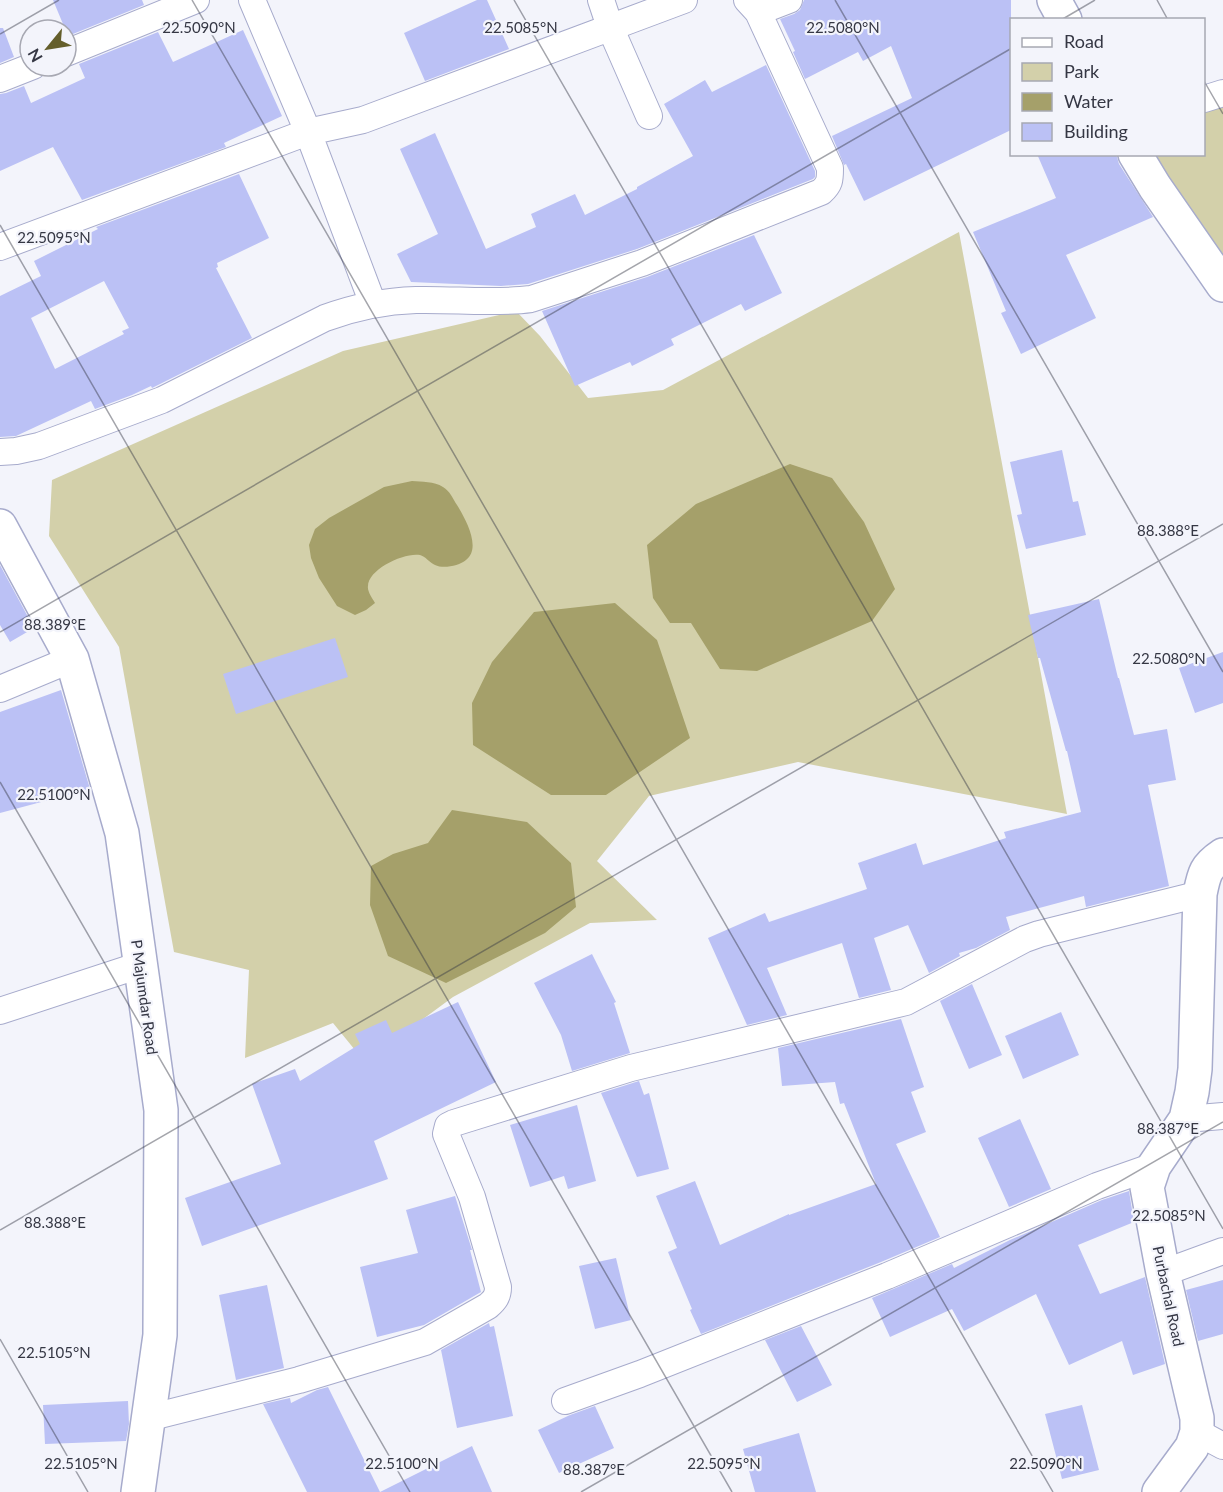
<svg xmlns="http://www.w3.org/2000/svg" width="1223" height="1492" font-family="Lato,sans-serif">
<rect width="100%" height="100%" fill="#f3f4fb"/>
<path fill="#d3d0aa" d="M 1223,96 L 1223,280 L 1139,155 L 1204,154 L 1204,102 Z
M 959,232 L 1067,814 L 798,762 L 649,796 L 597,861 L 657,920 L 590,923 L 453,997 L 419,1022 L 390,1093 L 333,1023 L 245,1058 L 249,970 L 174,952 L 119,647 L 49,536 L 52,480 L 343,351 L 516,311 L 540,336 L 588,398 L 663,390 Z"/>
<path fill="#a5a06a" d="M 790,464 L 832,478 L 864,522 L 895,589 L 872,621 L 757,671 L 720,669 L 691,623 L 670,623 L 653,598 L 647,545 L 696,504 Z
M 412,481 C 422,482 434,481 443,487 C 450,491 453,499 457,505 C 465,518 482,548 466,560 C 459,566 443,569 435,565 C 430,563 425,556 420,555 C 405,552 368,569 368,586 C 367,591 372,598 375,603 L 366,610 L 355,615 L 337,606 L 319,578 L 311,558 L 309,545 L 315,529 L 329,518 L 384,487 Z
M 615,603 L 657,640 L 690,738 L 606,795 L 551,795 L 473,745 L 472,703 L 492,662 L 534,612 Z
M 452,810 L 527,822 L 571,863 L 576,907 L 545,933 L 446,983 L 388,956 L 370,905 L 371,866 L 393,854 L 428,843 Z"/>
<path fill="#bbc1f5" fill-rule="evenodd" d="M 53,0 L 142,0 L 144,5 L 68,36 Z
M 477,0 L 487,0 L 509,49 L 425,81 L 404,33 Z
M 804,0 L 1011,0 L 1011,130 L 864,201 L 846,164 L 844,165 L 832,136 L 912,98 L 891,46 L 863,61 L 858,52 L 805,79 L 793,52 L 795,51 L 780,19 L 794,14 L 800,10 Z
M 0,28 L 3,28 L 14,57 L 0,63 Z
M 243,30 L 282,116 L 224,143 L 226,147 L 82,200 L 53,147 L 0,171 L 0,94 L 6,93 L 24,86 L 31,103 L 85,78 L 79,64 L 158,32 L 173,62 Z
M 766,65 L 815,171 L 815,177 L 813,179 L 637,249 L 528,284 L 501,286 L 411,282 L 397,254 L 438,234 L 400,149 L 435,133 L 486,249 L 536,227 L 531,214 L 575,194 L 585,215 L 637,189 L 637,187 L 693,156 L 664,104 L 705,80 L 712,92 Z
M 1037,154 L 1116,154 L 1119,164 L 1153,217 L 1066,255 L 1096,318 L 1021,354 L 1001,313 L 1006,311 L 973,232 L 1056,198 Z
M 239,174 L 269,238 L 217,263 L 218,267 L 216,268 L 252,338 L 152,388 L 151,386 L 132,395 L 95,409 L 91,401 L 16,436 L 0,437 L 0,296 L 41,276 L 34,261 L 98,229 L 96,227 ZM 104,281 L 129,328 L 122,331 L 124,334 L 55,369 L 31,318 Z
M 754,235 L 782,293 L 745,311 L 741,304 L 671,339 L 674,345 L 632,366 L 630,362 L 575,386 L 542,311 L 647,277 Z
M 1062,450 L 1073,502 L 1078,501 L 1086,535 L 1026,549 L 1017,515 L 1022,514 L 1010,462 Z
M 0,565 L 34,628 L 10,642 L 0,625 Z
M 1099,599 L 1118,678 L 1119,678 L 1134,735 L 1167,729 L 1176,780 L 1148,785 L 1169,886 L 1086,907 L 1084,896 L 1006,917 L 1010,930 L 976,948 L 959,953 L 960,956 L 929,973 L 908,925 L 874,938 L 891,990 L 859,998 L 842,943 L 767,968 L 787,1015 L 747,1025 L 708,938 L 765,913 L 769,922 L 867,889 L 858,863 L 916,843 L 923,865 L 1006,838 L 1004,832 L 1081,812 L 1067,751 L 1066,751 L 1040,658 L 1038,658 L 1028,615 Z
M 335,638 L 348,677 L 236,714 L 223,674 Z
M 1223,652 L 1223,703 L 1195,713 L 1179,668 Z
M 61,690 L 90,789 L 0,813 L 0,712 Z
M 592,954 L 616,1002 L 614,1003 L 630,1053 L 572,1071 L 561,1035 L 534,983 Z
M 972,984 L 1002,1055 L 969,1069 L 940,1001 Z
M 458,1002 L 496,1082 L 374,1141 L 388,1179 L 202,1246 L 185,1198 L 281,1164 L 252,1084 L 295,1069 L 300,1081 L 360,1044 L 355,1034 L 386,1020 L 392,1033 Z
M 1061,1012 L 1079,1055 L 1023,1079 L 1005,1036 Z
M 901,1019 L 924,1087 L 911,1092 L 926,1132 L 896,1144 L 940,1237 L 881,1262 L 701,1334 L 690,1310 L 692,1309 L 668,1252 L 677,1248 L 656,1196 L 695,1181 L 720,1245 L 789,1214 L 789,1215 L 876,1184 L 844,1103 L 840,1104 L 835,1082 L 782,1086 L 778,1048 Z
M 639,1081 L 644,1095 L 649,1093 L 669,1169 L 637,1177 L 601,1093 Z
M 577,1105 L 596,1181 L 568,1189 L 564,1176 L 530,1187 L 510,1125 Z
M 1020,1119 L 1051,1189 L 1009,1207 L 978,1138 Z
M 1129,1191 L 1134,1222 L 1078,1245 L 1100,1294 L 1145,1277 L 1165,1364 L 1133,1375 L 1122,1341 L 1069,1365 L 1036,1294 L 964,1331 L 952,1309 L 890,1337 L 872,1298 L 952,1264 L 954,1268 L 1010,1240 L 1102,1200 Z
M 455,1196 L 472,1250 L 470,1250 L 481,1292 L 424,1325 L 377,1337 L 360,1267 L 418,1253 L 406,1210 Z
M 616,1258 L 631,1320 L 595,1329 L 579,1266 Z
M 1223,1280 L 1223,1334 L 1198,1341 L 1186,1290 Z
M 267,1285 L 284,1368 L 236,1380 L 219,1295 Z
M 489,1323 L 490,1327 L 494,1326 L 513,1416 L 457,1428 L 441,1350 Z
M 801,1326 L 832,1385 L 797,1402 L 765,1340 Z
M 328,1387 L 380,1492 L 472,1446 L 492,1492 L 307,1492 L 263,1404 L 290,1398 L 291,1403 L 317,1390 Z
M 128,1401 L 129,1424 L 126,1441 L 45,1444 L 43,1405 Z
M 1082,1405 L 1099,1470 L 1062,1479 L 1045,1414 Z
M 595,1406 L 614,1448 L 559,1473 L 538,1430 L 570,1415 Z
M 799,1433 L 816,1492 L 755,1492 L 743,1449 Z"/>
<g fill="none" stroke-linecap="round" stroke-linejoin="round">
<defs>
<path id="minor" d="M 252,0 L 308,132 L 373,304
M 601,0 L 610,27 L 649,116
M 758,12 L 789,0
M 66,53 L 196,0
M 0,79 L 33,66
M 1204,99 L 1223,93
M 0,247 L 308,132 L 363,120 L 684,0
M 0,452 L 16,451 L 39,446 L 162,400 L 325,318 C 355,307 384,301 416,300 C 454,299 493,304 531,299 L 642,263 L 821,192 C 830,184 830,180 830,168 L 758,12 L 747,0
M 0,689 L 72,659
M 0,1011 L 140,965
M 1186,1119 L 1223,1116
M 1163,1273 L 1223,1251
M 565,1401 L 640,1374 L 887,1276 L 1097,1186 L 1154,1166
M 148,1418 L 299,1380 L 425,1342 L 488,1306 C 495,1300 498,1296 498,1287 L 472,1197 L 446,1134 L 448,1126 L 454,1123 L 631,1068 L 906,1002 L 1025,939 L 1039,934 L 1200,894
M 1197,1432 L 1223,1446"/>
<path id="tertiary" d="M 1054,0 L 1065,20
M 1135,154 L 1155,187 L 1223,285
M 0,526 L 72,659 L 122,833 L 161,1110 L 160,1335 L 138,1492
M 1159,1492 L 1192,1447 L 1197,1432 L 1197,1418 L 1163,1273 L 1147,1187 L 1154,1166 L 1186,1119 L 1192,1092 L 1195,1069 L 1200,894 C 1204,874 1205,867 1223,855"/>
</defs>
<use href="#minor" stroke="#a7abcc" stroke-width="28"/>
<use href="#tertiary" stroke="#a7abcc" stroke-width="36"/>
<use href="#minor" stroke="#fff" stroke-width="26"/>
<use href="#tertiary" stroke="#fff" stroke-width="33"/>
</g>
<path fill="none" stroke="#353744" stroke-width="1.5" stroke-opacity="0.45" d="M 192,0 L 1053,1492M 514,0 L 1223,1229M 835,0 L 1223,672M 1157,0 L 1168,20M 1061,20 L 1095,0M 0,34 L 59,0M 1204,81 L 1223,114M 0,225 L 732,1492M 0,632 L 1012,48M 0,782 L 410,1492M 0,1230 L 1223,524M 0,1339 L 88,1492M 581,1492 L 1223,1122"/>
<g text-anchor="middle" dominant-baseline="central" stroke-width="4.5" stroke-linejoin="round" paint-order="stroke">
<g font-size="15" fill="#353744" stroke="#f3f4fb">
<text transform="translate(145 997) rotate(82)">P Majumdar Road</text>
<text transform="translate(1169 1296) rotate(78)">Purbachal Road</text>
</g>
</g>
<g font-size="15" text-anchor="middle" fill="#353744" stroke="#f3f4fb" stroke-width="4.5" stroke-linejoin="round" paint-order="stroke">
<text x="199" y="33">22.5090°N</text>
<text x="521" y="33">22.5085°N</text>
<text x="843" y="33">22.5080°N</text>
<text x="54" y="243">22.5095°N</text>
<text x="1168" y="536">88.388°E</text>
<text x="55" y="630">88.389°E</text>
<text x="1169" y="664">22.5080°N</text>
<text x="54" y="800">22.5100°N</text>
<text x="1168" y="1134">88.387°E</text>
<text x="1169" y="1221">22.5085°N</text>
<text x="55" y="1228">88.388°E</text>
<text x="54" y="1358">22.5105°N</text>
<text x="81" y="1469">22.5105°N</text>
<text x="402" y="1469">22.5100°N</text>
<text x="724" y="1469">22.5095°N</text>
<text x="1046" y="1469">22.5090°N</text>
<text x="594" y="1475">88.387°E</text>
</g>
<rect x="1010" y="18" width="195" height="138" fill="#f3f4fb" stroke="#a7a8b2" stroke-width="1.5"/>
<rect x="1022" y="38" width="30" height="9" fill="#ffffff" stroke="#a7a8b2" stroke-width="1.5"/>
<text x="1064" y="48" font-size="18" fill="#353744">Road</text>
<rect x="1022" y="63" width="30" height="18" fill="#d3d0aa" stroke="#a7a8b2" stroke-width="1.5"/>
<text x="1064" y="78" font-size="18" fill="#353744">Park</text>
<rect x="1022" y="93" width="30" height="18" fill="#a5a06a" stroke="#a7a8b2" stroke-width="1.5"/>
<text x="1064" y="108" font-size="18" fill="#353744">Water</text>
<rect x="1022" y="123" width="30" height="18" fill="#bbc1f5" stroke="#a7a8b2" stroke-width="1.5"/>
<text x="1064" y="138" font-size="18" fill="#353744">Building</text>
<g transform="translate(48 48) rotate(240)"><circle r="28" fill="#f3f4fb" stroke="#a7a8b2" stroke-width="1.5"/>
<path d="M0-4.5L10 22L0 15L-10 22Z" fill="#645e2b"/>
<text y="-9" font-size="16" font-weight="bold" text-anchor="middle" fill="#353744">N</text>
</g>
</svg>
